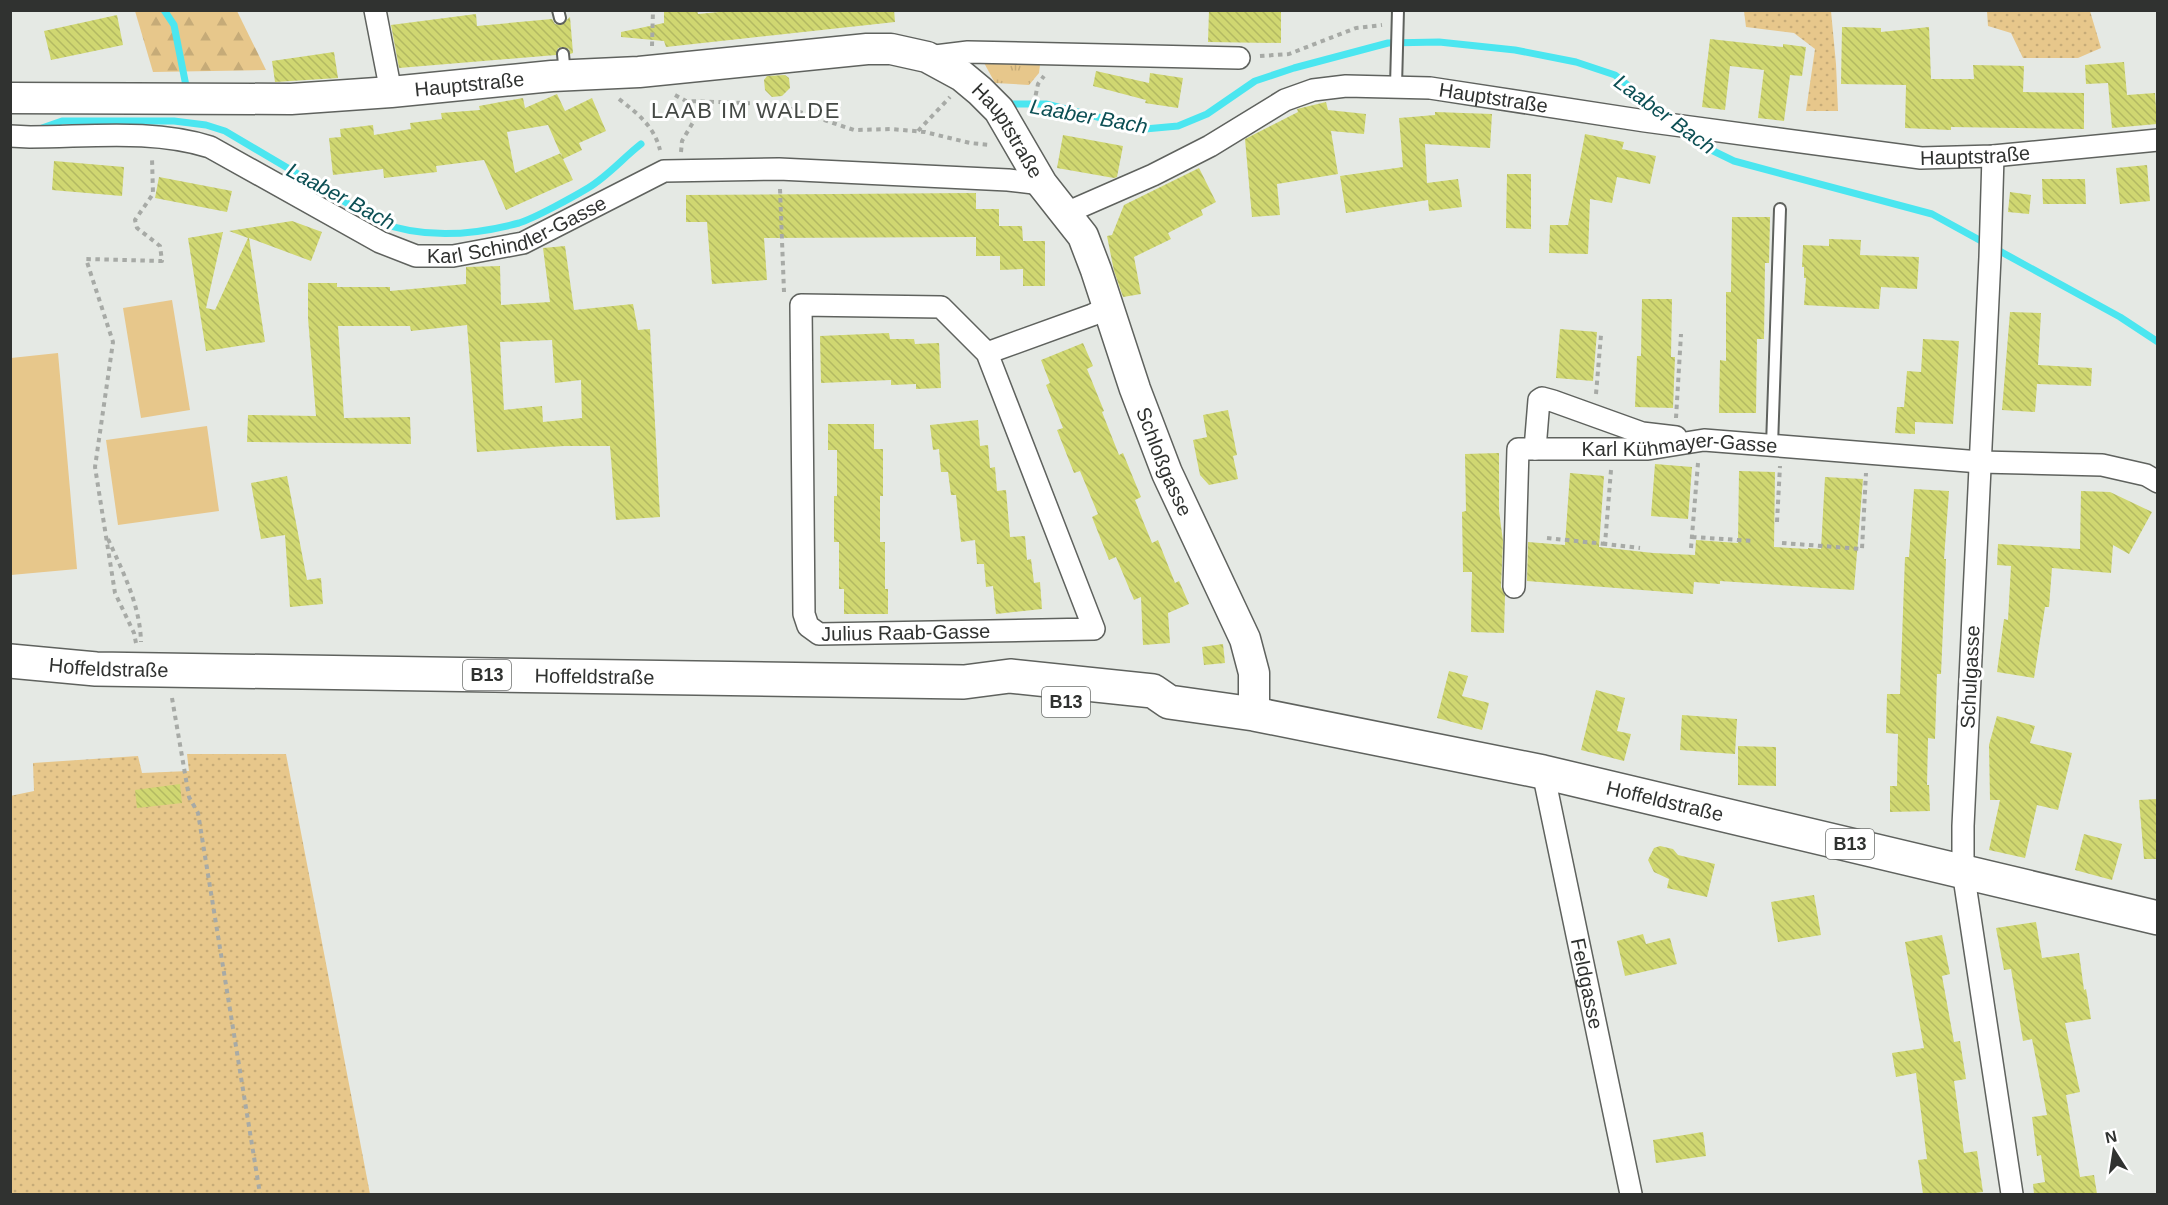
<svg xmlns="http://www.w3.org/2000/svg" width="2168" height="1205" font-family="Helvetica,sans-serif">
<defs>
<pattern id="grass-dots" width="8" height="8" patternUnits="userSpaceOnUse" patternTransform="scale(1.5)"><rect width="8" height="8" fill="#e7c78b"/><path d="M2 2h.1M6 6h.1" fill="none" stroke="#c6ab78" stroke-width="1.8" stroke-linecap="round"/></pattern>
<pattern id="forest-firs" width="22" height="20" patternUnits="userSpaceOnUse" patternTransform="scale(1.5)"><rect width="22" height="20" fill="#e7c78b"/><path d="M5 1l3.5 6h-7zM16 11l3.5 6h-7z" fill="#c6ab78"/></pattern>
<pattern id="park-tufts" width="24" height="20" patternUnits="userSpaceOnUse" patternTransform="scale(1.5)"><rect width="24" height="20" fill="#e7c78b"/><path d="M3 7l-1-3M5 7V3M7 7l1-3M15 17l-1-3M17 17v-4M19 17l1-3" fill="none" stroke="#c6ab78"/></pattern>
<pattern id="building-back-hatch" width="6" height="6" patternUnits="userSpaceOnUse" patternTransform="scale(1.5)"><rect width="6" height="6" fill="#d0d771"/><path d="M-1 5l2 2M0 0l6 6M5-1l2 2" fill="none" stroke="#b3b962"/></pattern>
</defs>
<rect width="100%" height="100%" fill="#e5e9e4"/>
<path fill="url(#grass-dots)" d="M 1744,11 L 1831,11 L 1836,64 L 1838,111 L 1806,111 L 1815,49 L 1794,33 L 1746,27 Z
M 1987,11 L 2090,11 L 2101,48 L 2078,58 L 2023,58 L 2011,33 L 1988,26 Z
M 187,754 L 286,754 L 370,1194 L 11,1194 L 10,796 L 34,791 L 33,763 L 138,756 L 142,773 L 189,771 Z"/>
<path fill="url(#forest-firs)" d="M 135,11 L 237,11 L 266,70 L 153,72 Z"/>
<path fill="url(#park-tufts)" d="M 983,61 L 1040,65 L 1039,73 L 1029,85 L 995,83 Z"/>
<path fill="#e7c78b" d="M 172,300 L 190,410 L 141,418 L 123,308 Z
M 58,353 L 77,569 L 11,575 L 11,358 Z
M 207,426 L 219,511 L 118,525 L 106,440 Z"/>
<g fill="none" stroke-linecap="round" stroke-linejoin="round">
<path stroke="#4be6f0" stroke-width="7" d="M 164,10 L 174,25 L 187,91
M 1010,104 L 1046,104 L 1145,129 L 1178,126 L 1207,114 L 1255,81 L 1294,68 L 1388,43 L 1439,42 L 1515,50 L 1576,62 L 1615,75 L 1669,118
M 42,128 L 62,121 L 174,121 L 206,125 L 225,131 L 379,222 C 423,239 474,235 519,223 C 535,218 573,197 588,188 C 608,176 623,158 641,144
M 1687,133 L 1701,145 L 1734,161 L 1932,214 L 2120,317 L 2158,342"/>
</g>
<path fill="url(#building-back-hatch)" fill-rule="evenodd" d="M 664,10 L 697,10 L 698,14 L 740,10 L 894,10 L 895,22 L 666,47 L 664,41 L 621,37 L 621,32 L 664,23 Z
M 1209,10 L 1281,10 L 1281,43 L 1208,42 Z
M 476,14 L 477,26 L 552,19 L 555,24 L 561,25 L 570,17 L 573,53 L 570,54 L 569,49 L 563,47 L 558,48 L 556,55 L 399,68 L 391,25 Z
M 117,15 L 123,45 L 51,60 L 44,31 Z
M 1842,27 L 1881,28 L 1881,32 L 1929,27 L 1931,79 L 1974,79 L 1973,65 L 2024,66 L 2023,92 L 2084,93 L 2084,129 L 1951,127 L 1951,130 L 1905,128 L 1906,85 L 1841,84 Z
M 1710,39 L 1783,47 L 1783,44 L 1806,47 L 1802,76 L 1790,75 L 1784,121 L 1758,118 L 1764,70 L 1730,66 L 1725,110 L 1702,107 Z
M 334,52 L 338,78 L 275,82 L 272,61 Z
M 2124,62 L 2127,95 L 2155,93 L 2157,124 L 2112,128 L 2108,83 L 2086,84 L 2085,65 Z
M 1096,71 L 1149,83 L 1150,73 L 1183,78 L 1178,108 L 1145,103 L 1146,100 L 1093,86 Z
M 785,75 L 789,78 L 790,88 L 782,96 L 772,97 L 765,90 L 764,80 L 767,76 Z
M 557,94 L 565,111 L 592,98 L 606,131 L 579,143 L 582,150 L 563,159 L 573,180 L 506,210 L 484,160 L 436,166 L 437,172 L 384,178 L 383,169 L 333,175 L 329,138 L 341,137 L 340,129 L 373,125 L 374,135 L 411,129 L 410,123 L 442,119 L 441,113 L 480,110 L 479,106 L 523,98 L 525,108 ZM 548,125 L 562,157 L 561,153 L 515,173 L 507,132 Z
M 1326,102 L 1328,110 L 1366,114 L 1364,134 L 1331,131 L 1338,174 L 1277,184 L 1280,215 L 1252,217 L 1245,139 L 1298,112 L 1297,109 Z
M 1435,112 L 1492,114 L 1490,148 L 1425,144 L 1427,183 L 1458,179 L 1462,207 L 1429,211 L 1428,200 L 1346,213 L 1340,176 L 1403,167 L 1399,118 L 1435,115 Z
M 1585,134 L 1624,142 L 1622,149 L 1656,156 L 1650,184 L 1617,177 L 1612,203 L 1590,199 L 1588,254 L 1549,253 L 1550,225 L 1568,225 Z
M 1063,135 L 1123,146 L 1117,177 L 1114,178 L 1057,168 Z
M 54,161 L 124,167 L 122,196 L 52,190 Z
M 2147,165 L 2150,201 L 2120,204 L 2116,168 Z
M 1199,168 L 1216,202 L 1201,210 L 1203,215 L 1168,233 L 1171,239 L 1134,257 L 1141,294 L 1123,297 L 1114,271 L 1107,236 L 1112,235 L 1124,205 Z
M 1507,174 L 1531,174 L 1531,229 L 1506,228 Z
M 159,177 L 232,191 L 227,212 L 155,198 Z
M 2042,179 L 2085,179 L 2086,204 L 2043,204 Z
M 2010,192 L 2031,195 L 2029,214 L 2008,212 Z
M 976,193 L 976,209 L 999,209 L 999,226 L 1022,226 L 1023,241 L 1045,241 L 1045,286 L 1023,286 L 1023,269 L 1000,270 L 1000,256 L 976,256 L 976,237 L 764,238 L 767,280 L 712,284 L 707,222 L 686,222 L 686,195 Z
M 1732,217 L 1770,217 L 1769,263 L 1765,263 L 1764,339 L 1757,339 L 1756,413 L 1719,413 L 1720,360 L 1726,361 L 1726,292 L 1731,292 Z
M 292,221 L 322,232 L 311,261 L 249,238 L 265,342 L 206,351 L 188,238 L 223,232 L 206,308 L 215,310 L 248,238 L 229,231 Z
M 1829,239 L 1861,240 L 1860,255 L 1919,257 L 1917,289 L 1881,287 L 1879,309 L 1804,305 L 1806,278 L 1804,278 L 1804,267 L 1802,267 L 1803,245 L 1829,246 Z
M 565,246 L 574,310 L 633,304 L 638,330 L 650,329 L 660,517 L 616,520 L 610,446 L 564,446 L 477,452 L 467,325 L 411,331 L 410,326 L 338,326 L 344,418 L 410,417 L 411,444 L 247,442 L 248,415 L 316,416 L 308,318 L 308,283 L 337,283 L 337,287 L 390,287 L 390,291 L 466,284 L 466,267 L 500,266 L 501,305 L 550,302 L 543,248 ZM 552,340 L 555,383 L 581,380 L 582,418 L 543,422 L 542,406 L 504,410 L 500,342 Z
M 1642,299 L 1672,299 L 1671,357 L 1675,357 L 1673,408 L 1635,407 L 1637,356 L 1641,356 Z
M 2010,312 L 2041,313 L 2038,365 L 2092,368 L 2091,386 L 2037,384 L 2035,412 L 2002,410 Z
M 1560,329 L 1597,332 L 1593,381 L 1556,378 Z
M 889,333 L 890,339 L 914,339 L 915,344 L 939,343 L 941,388 L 916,389 L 916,384 L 891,385 L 891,380 L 821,383 L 820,336 Z
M 1923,339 L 1959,341 L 1953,424 L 1915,422 L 1915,434 L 1895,433 L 1897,407 L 1904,407 L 1907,371 L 1921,372 Z
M 1083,343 L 1093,366 L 1087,369 L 1104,411 L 1102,412 L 1119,455 L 1123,453 L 1141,497 L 1135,500 L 1143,521 L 1152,543 L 1158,540 L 1175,583 L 1179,581 L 1189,604 L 1168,613 L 1170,643 L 1143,645 L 1141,597 L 1134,600 L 1116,557 L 1109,560 L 1092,517 L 1098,514 L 1080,471 L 1074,473 L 1057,430 L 1063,428 L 1046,385 L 1050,383 L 1041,360 Z
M 1228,410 L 1237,455 L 1233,456 L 1238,479 L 1209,485 L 1200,475 L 1193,440 L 1207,437 L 1203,415 Z
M 978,420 L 980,446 L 988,445 L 990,468 L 995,467 L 997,491 L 1006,490 L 1010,537 L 1025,536 L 1027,560 L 1031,559 L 1034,583 L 1040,582 L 1042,609 L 996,614 L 993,586 L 986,587 L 984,564 L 977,564 L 975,540 L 961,542 L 956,495 L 951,495 L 948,472 L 941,472 L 939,449 L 933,450 L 930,425 Z
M 828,424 L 874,424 L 874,449 L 883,449 L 883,496 L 880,496 L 880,542 L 885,542 L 885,589 L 888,589 L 888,614 L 844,614 L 844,589 L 839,589 L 839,542 L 834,542 L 834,496 L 837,496 L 837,450 L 828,450 Z
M 1499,453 L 1499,511 L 1503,541 L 1501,587 L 1505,595 L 1504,633 L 1471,632 L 1472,572 L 1463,572 L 1462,512 L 1466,511 L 1465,454 Z
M 1655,464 L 1692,467 L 1688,519 L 1651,516 Z
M 1739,471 L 1775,472 L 1774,547 L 1808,549 L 1808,548 L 1821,549 L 1825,477 L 1863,479 L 1854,590 L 1720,581 L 1720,584 L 1694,582 L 1693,594 L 1527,581 L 1528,542 L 1565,545 L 1570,473 L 1604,476 L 1599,547 L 1653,553 L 1695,555 L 1696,540 L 1738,543 Z
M 287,476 L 307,580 L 321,578 L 323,604 L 290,607 L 285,535 L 261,539 L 251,483 Z
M 1914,489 L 1949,491 L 1944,559 L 1946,559 L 1941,674 L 1937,674 L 1935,739 L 1928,738 L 1927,785 L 1929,785 L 1930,811 L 1890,812 L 1890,786 L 1897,786 L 1898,734 L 1886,733 L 1887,694 L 1900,694 L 1905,557 L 1909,557 Z
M 2081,491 L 2110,492 L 2152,512 L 2129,554 L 2113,545 L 2111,573 L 2052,568 L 2049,607 L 2045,607 L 2034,678 L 1997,672 L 2004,619 L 2008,620 L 2011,566 L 1997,565 L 1998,544 L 2080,549 Z
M 1223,644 L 1225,663 L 1204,665 L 1202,647 Z
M 1449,671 L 1468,676 L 1462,696 L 1489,703 L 1482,730 L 1437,718 Z
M 1596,690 L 1625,698 L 1617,731 L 1631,734 L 1624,761 L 1581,750 Z
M 1682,715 L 1737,719 L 1735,754 L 1680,750 Z
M 1997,716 L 2035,726 L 2030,743 L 2072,753 L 2058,810 L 2037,805 L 2025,858 L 1989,850 L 2000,800 L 1990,800 L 1989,745 Z
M 1738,746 L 1776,747 L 1776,786 L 1738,785 Z
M 180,784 L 182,803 L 137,808 L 135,790 Z
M 2157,799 L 2157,859 L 2144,859 L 2139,800 Z
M 2084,834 L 2122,844 L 2112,880 L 2075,870 Z
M 1660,846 L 1673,849 L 1678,855 L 1715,864 L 1707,897 L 1667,888 L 1669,879 L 1654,872 L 1648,860 L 1654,848 Z
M 1814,895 L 1821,935 L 1778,942 L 1771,902 Z
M 2036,922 L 2042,958 L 2079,953 L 2084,990 L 2086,989 L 2091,1019 L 2065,1023 L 2080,1092 L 2066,1095 L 2080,1177 L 2094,1175 L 2097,1194 L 2034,1194 L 2033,1184 L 2045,1182 L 2041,1155 L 2037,1156 L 2032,1117 L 2047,1115 L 2032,1039 L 2023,1041 L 2011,969 L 2004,970 L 1996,928 Z
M 1643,934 L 1646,944 L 1670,938 L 1677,964 L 1625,976 L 1617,941 Z
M 1942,935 L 1950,974 L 1942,976 L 1954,1042 L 1960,1041 L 1966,1079 L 1954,1081 L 1964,1153 L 1977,1151 L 1983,1192 L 1968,1194 L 1923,1194 L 1918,1160 L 1927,1159 L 1916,1073 L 1896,1077 L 1892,1053 L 1924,1048 L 1905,942 Z
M 1703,1132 L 1706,1156 L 1656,1163 L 1653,1140 Z"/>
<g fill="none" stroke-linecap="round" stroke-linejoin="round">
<defs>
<path id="lane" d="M 558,10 L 560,18
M 563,54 L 565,75
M 1396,86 L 1398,10
M 1772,446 L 1780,209"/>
<g id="street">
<path d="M 375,10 L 391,92"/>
<path d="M 927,57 L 968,52 L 1239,58"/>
<path id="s1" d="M 10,136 L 30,137 C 90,137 152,129 210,147 L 380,242 L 416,256 L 453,256 L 523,243 L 664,171 L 779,169 L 1008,180 L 1042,184"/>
<path d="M 1993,156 L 1990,257 L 1963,826 L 1963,871 L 2012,1194"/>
<path id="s2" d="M 1066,213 L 1153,175 L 1210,146 L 1285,100 L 1313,90 L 1346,86 L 1430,88 L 1645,121 L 1921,158 L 1993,156 L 2158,140"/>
<path id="s3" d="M 987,353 L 941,307 L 801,305 L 804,614 L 808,626 L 819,634 L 1094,629 L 987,353 L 1092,315 L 1107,308"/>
<path d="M 1535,449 L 1539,400 L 1542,398 L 1553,401 L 1642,433 L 1676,437"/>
<path id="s4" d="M 1514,587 L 1518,449 L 1648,449 L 1704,440 L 1980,462 L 2102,465 L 2146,475 L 2158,482"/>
<path id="s5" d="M 1543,772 L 1631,1194"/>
</g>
<g id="secondary">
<path id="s6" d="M 10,98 L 291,99 L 391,92 L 552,76 L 639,72 L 867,49 L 891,49 L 927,57 L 962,76 L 980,91 L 999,110 L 1042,184 L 1083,236 L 1096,270 L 1135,389 L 1167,473 L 1245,639 L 1254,673 L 1254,714"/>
</g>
<g id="primary">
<path id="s7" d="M 10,661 L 96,669 L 964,682 L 1010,676 L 1153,691 L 1169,702 L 1254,714 L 1543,772 L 2158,918"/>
</g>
</defs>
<use href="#lane" stroke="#5f625e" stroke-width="14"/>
<use href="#street" stroke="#5f625e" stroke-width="24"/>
<use href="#secondary" stroke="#5f625e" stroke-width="33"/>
<use href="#primary" stroke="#5f625e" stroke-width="36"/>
<path stroke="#a7aaa6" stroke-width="4" stroke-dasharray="4.5 4.5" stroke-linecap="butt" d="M 652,46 L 653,10
M 1260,56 L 1289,54 L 1356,28 L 1382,25
M 675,95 L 686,101 L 776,104 L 854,130 L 891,129 L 925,132 L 970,143 L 990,145
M 619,99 C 638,114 654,126 660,150
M 1032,113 L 1038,84 L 1044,76
M 918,131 L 950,97
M 681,152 L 682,141 L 705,102
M 780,189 L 784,292
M 1596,394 L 1601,335
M 1676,418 L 1681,334
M 1611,470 L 1605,544 L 1640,548
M 1777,522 L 1780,466
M 1692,537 L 1754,541
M 1547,538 L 1605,544
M 108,539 C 123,572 140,605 141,642
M 1782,543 L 1862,549 L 1866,473
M 1691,548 L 1698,463
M 136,643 L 134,633 L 115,593 L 95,467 L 113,342 L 86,259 L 162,261 L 160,246 L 137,228 L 135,220 L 153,194 L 152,158
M 172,698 L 189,797 L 198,813 L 260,1194"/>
<use href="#lane" stroke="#fff" stroke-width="10"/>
<use href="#street" stroke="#fff" stroke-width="21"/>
<use href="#secondary" stroke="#fff" stroke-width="30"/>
<use href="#primary" stroke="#fff" stroke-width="33"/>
</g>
<g text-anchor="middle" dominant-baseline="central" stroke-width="6" stroke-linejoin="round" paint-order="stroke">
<g fill="#fff" stroke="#6e706e" stroke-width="1.5">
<rect x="463" y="660" width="48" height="30" rx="4.5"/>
<rect x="1042" y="687" width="48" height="30" rx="4.5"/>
<rect x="1826" y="829" width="48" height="30" rx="4.5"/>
</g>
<g font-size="18" font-weight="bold" fill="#303230">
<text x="487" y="675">B13</text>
<text x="1066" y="702">B13</text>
<text x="1850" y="844">B13</text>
</g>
<g font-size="20" fill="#303230" stroke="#fff">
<text stroke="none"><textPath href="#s6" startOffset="460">Hauptstraße</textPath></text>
<text stroke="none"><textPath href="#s2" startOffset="458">Hauptstraße</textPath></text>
<text stroke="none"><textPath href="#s6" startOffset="1032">Hauptstraße</textPath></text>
<text stroke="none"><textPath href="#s2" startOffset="944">Hauptstraße</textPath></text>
<text stroke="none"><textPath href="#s1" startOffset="540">Karl Schindler-Gasse</textPath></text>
<text stroke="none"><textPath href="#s4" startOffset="300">Karl Kühmayer-Gasse</textPath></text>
<text stroke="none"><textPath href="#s6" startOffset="1402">Schloßgasse</textPath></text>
<text stroke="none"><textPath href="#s3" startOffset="627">Julius Raab-Gasse</textPath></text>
<text stroke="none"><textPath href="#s7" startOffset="99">Hoffeldstraße</textPath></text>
<text stroke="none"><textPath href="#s7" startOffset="585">Hoffeldstraße</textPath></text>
<text transform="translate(1970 677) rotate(-87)">Schulgasse</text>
<text stroke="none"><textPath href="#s7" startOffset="1670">Hoffeldstraße</textPath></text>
<text stroke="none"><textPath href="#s5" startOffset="216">Feldgasse</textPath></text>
</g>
<g font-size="21" font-style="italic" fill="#0c4f54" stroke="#fff">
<text transform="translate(1665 114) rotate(36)">Laaber Bach</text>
<text transform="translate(1089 116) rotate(10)">Laaber Bach</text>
<text transform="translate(341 196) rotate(28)">Laaber Bach</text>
</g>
<g font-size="22" letter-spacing="1.5" fill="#454945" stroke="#fff">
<text x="746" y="110">LAAB IM WALDE</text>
</g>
</g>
<rect width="2168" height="1205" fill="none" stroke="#303230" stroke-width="24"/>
<g transform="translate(2114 1151) rotate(348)" stroke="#ffffff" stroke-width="4.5" paint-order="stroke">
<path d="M0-4.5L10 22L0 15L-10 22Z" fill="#303230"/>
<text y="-9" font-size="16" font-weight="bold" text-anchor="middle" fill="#303230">N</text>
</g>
</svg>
